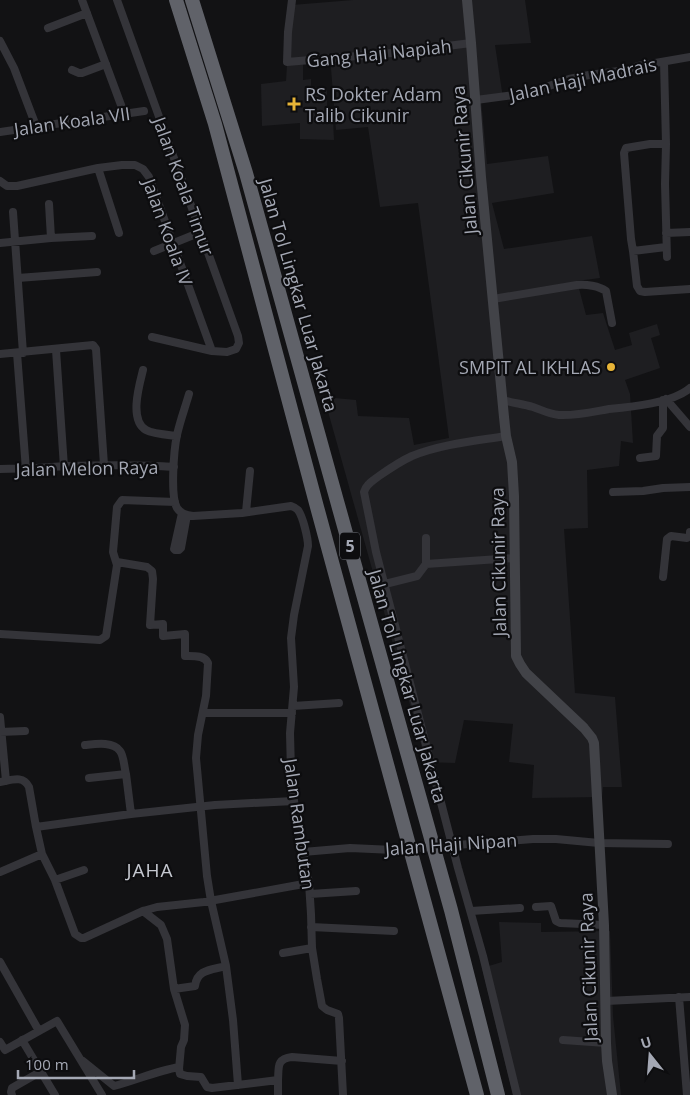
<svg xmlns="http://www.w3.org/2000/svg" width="690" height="1095" font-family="'Open Sans',sans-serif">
<rect width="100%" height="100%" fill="#121214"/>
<path fill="#1e1e21" d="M 353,0 L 525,0 L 531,43 L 495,45 L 503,98 L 481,100 L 487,164 L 548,156 L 554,193 L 492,203 L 504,249 L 592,236 L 600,278 L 577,281 L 586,315 L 603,313 L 615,350 L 632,345 L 629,333 L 657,324 L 660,335 L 651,338 L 660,368 L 625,380 L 630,394 L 633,443 L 621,441 L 619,466 L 587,470 L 588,528 L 564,529 L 575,693 L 615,697 L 622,787 L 603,787 L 602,797 L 532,798 L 534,765 L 509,762 L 513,724 L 464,720 L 455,763 L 426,762 L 324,397 L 356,400 L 358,416 L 409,418 L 414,445 L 449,438 L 418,203 L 380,207 L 368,127 L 336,130 L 330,56 L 288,60 L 292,5 Z
M 303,64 L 303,80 L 311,79 L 311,87 L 327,88 L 327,120 L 333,120 L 334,140 L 300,139 L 300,123 L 262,126 L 261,84 L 286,81 L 287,65 Z
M 499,922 L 541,923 L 541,932 L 610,931 L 613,1016 L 621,1095 L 513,1095 L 482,968 L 502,962 Z"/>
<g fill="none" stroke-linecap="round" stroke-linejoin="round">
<path stroke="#343439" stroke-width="8" d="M 82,0 L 124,113
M 117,0 L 238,336 L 239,343 L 236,349 L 227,352 L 212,351 L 152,337
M 292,0 L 288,32 L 287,62 L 392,53 L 471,43
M 48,28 L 87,13
M 0,41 L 14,68 L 36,126
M 664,62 L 666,144 L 665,184 L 667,257
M 72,70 L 79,73 L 82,73 L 106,64
M 476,100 L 529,93 L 569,79 L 589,75 L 626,70 L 638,66 L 690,57
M 0,132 L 144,111
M 98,168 L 119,233
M 0,181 L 7,186 L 17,186 L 98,168 L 122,165 L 135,165 L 143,169 L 149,177 L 212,351
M 49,204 L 51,238
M 13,212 L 23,353
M 666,233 L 690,232
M 0,243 L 51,238 L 92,236
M 666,247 L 633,251 L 631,239 L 624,153 L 626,148 L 650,144 L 666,144
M 154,251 L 201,232
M 633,251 L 637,286 L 640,291 L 645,292 L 690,289
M 18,278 L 97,272
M 493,299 L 577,285 C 586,284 599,286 606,291 L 612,323
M 56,350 L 64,467
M 17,353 L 26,470
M 0,354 L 93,345 L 96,349 L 104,465
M 143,370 C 139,386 129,420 146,430 C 153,434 169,435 177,436
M 189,394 C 185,408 180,421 177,435 C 174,449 170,496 177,508 C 181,514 187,515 193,516 L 242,513 L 291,506 C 294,507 296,508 298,510 C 303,517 308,538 308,546 L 294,615 L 291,638 L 294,687 L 290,733 L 291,772 L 294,801 L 309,883 L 311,914 L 312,948 L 317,979 L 322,1006 L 327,1010 L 338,1014 L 339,1018 L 343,1095
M 666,399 L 690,427
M 503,400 C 513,403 523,404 533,407 C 542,410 549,414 559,415 C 575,416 592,412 609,409 C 631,407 673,403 690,388
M 506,436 C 475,441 442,444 412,456 C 401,461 389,469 379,476 C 373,481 366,484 364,492 L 376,552 L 458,868 L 483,956 L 517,1095
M 640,458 L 656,456 L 657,436 L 663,428 L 663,400
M 0,469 C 22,469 44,468 66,466 C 102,465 138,464 174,467
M 613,492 L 643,491 L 663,488 L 690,487
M 246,512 L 250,471
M 182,513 L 174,549 L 175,550 L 179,550 L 181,548 L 187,515
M 117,562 L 147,567 L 152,571 L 153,579 L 150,625 L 163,624 L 163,636 L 185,634 L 185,656 C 193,656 205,655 208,663 L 206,696 L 198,735 L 196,758 L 207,876 L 211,901 L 226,966 L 233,1020 L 238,1085
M 426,564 L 515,558
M 663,577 L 667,539 L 671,536 L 687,538 L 690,536 L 690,532
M 385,584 L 417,576 L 426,564 L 426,538
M 0,634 L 100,640 L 106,636 L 117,565 L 113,552 L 117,507 L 122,500 L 175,502
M 293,706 L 339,703
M 203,713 L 292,713
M 0,717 L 6,781
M 0,732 L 25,731
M 85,745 C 95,744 113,741 120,751 C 124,756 124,767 126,774
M 89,778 L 126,774 L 131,814
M 0,782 C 12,780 23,775 29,787 L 36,827 L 131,814 L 215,805 L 252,803 L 294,801
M 36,827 L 42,854 L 55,880 L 75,934 L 81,938 L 84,938 L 143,911 L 157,907 L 204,902 L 309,883
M 303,852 L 350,848 L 394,850 L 533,839 L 556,839 L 599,843 L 668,844
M 0,872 L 42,854
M 55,880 L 84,870
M 310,894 L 356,891
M 536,907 L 551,906 L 556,921 L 560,923 L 604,925
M 143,911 L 161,925 L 167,939 L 174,989 L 185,1025 L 184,1040 L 181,1047 L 179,1069 L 180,1074 L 187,1076 L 201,1077 L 207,1087 L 212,1088 L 278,1080 L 278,1095
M 471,911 L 520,908
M 311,927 L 394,931
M 283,953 L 312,948
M 0,962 L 39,1031
M 174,989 L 195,986 C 197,969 212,970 226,966
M 679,997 L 687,1095
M 606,1001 L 690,997
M 22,1040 L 55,1095
M 563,1040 L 606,1043
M 0,1042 L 5,1050 L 57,1021 L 102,1095
M 83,1061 L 114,1086 C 136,1080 157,1071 179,1067
M 278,1080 C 279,1067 276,1059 292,1057 L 342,1061
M 12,1095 L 11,1092 L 12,1088 L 40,1072"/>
<path stroke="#424348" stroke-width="10" d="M 467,0 L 471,43 L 481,177 L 504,417 L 506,436 L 512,462 L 514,496 L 516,656 L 520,664 L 526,673 L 584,728 L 592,738 L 594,743 L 604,925 L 606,1043 L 607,1061 L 612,1095"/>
<path stroke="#606269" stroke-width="14" d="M 176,0 L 215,124 L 317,507 L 477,1095
M 192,0 L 246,173 L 337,501 L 451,910 L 498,1095"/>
</g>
<g fill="#e7b437" stroke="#0d0d0f" stroke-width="2">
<path d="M291.5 96.5h5v5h5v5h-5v5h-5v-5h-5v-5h5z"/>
<circle cx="611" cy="367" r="5"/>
</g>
<g text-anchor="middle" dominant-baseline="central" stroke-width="4.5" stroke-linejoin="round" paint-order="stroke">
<rect fill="#0d0d0f" stroke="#777a82" stroke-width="1" x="340" y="532.5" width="20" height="27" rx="4"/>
<g font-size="16" font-weight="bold" fill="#a4a8b4">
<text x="350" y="546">5</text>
</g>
<g font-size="18" fill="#a4a8b4" stroke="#0d0d0f">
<text transform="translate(379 53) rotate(-6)">Gang Haji Napiah</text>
<text transform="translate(583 79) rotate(-12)">Jalan Haji Madrais</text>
<text transform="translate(72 121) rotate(-8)">Jalan Koala VII</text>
<text transform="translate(464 160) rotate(-95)">Jalan Cikunir Raya</text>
<text transform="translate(184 186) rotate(70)">Jalan Koala Timur</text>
<text transform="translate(168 232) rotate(70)">Jalan Koala IV</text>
<text transform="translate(299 295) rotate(74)">Jalan Tol Lingkar Luar Jakarta</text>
<text transform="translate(87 468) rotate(-1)">Jalan Melon Raya</text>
<text transform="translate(498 562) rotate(-91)">Jalan Cikunir Raya</text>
<text transform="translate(408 686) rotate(74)">Jalan Tol Lingkar Luar Jakarta</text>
<text transform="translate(300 824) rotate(82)">Jalan Rambutan</text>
<text transform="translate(451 844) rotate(-4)">Jalan Haji Nipan</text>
<text transform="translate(588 967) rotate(-92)">Jalan Cikunir Raya</text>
</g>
<g font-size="18" fill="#a4a8b4" stroke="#0d0d0f" text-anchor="start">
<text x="305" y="94">RS Dokter Adam<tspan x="305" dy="21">Talib Cikunir</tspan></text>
<text x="601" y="367" text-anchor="end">SMPIT AL IKHLAS</text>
</g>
<g font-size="19" letter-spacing="1" fill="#c5c8d0" stroke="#0d0d0f">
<text x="150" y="870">JAHA</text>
</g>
</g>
<g transform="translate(650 1055) rotate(343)" stroke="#0d0d0f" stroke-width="4" paint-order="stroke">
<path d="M0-4L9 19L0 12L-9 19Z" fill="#a4a8b4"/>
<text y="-8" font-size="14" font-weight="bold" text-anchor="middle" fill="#a4a8b4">U</text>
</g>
<path d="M18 1070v8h116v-8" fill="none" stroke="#a4a8b4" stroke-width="2.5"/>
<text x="25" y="1070" font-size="15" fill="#a4a8b4" stroke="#0d0d0f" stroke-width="4" paint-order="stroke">100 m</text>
</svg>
